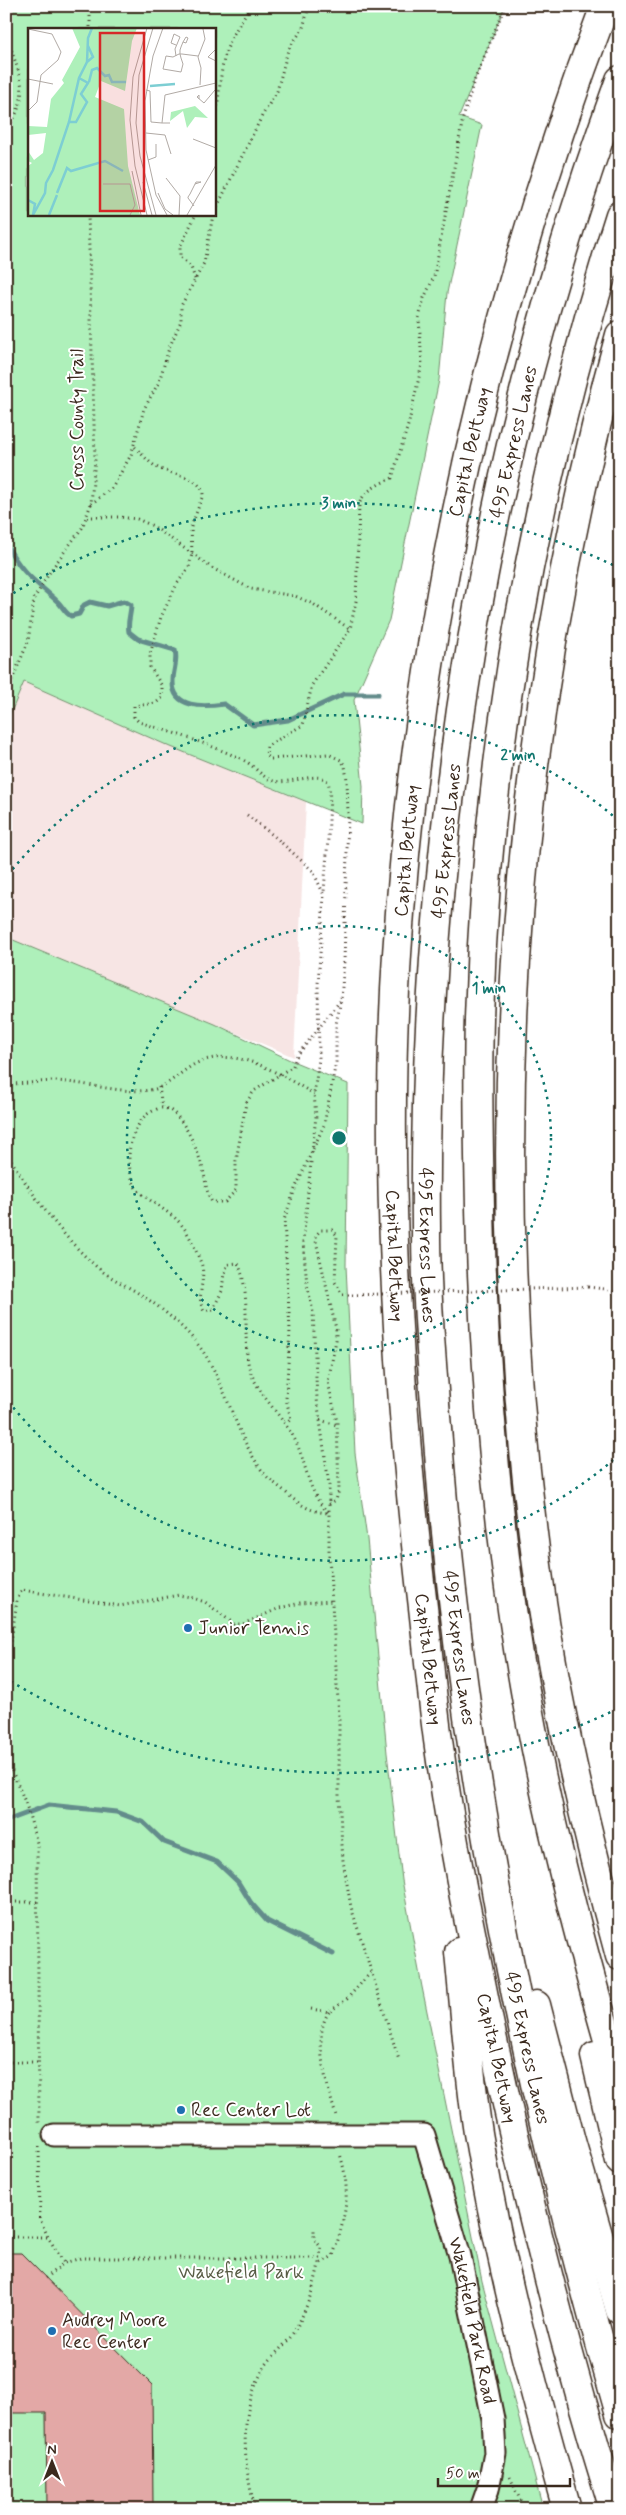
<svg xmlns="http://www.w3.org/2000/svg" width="626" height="2515" font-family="Mynerve,sans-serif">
<rect width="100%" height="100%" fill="#fff"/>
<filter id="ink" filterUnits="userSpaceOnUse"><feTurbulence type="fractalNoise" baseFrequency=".02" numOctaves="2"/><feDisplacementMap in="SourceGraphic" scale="10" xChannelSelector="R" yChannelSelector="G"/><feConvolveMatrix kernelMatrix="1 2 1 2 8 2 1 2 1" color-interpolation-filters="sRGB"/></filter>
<g filter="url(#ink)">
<path fill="#f7e5e4" d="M 24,682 L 171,747 L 306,802 L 294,1057 L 6,937 L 6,724 Z"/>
<path fill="#aef0ba" stroke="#748d6c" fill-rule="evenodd" d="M 6,6 L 505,6 L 459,117 L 482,125 L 447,293 L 439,380 L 389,620 L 354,700 L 363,786 L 362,824 L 171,747 L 24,682 L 6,724 ZM 29,29 L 214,29 L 214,214 L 29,214 Z
M 6,937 L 215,1024 L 290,1060 L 348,1084 L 346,1266 L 355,1453 L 367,1539 L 387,1753 L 402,1880 L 422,1987 L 482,2281 L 543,2509 L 6,2509 Z"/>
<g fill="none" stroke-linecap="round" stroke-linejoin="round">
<path stroke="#638c8b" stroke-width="5" d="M 6,544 C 23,575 33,579 58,602 C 63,607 65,613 71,616 L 79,614 L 84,605 L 90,602 L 107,606 L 124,601 L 131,605 C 131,615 127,621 129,632 L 138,639 L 175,650 C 178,662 173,669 173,681 C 172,709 204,707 224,704 L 253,725 L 288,720 L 344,694 L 378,694
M 6,1821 L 49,1805 L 116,1812 L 143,1822 L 164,1842 L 217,1862 L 238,1882 L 251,1903 L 267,1921 L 333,1954"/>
</g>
<path fill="#e3a8a6" stroke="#3b2a1e" d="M 6,2253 L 21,2253 L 152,2385 L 153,2507 L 47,2507 L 46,2413 L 6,2413 Z"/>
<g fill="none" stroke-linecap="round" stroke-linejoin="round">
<defs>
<g id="minor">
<path id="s1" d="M 54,2135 L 424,2135 L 460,2256 L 493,2419 L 495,2453 L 488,2489 L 481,2509"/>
</g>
<g id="highway">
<path id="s2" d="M 605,6 C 489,310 418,629 397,954 C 384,1163 397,1374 420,1582 C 427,1637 431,1692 439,1747 C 451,1836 469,1924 487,2012 C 522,2179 563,2345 614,2509"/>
<path id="s3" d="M 620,80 C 486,444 422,839 426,1228 C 426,1307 434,1387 440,1466 C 466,1788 530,2105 620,2414"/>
<path d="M 620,215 C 537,474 486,747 479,1019 C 477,1095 479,1172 481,1248 C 486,1401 500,1552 527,1702 C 550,1830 584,1957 620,2082"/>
<path d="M 620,335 C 506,743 482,1182 542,1602 C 560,1721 588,1839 620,1956"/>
<path d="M 459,1952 C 465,2012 469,2074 478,2133 C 499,2260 532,2385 567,2509"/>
<path d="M 536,2005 L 571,2141 L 620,2310"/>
<path d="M 595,2056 L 620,2161"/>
</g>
</defs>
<use href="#minor" stroke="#3b2a1e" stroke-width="25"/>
<use href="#highway" stroke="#3b2a1e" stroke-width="31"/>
<path stroke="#3b2a1e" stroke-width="3" stroke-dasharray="1 4" stroke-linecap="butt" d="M 90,6 L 90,29
M 6,31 C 17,77 35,87 6,132
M 214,126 C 219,104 219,81 224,59 C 228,41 240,22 251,6
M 195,279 L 191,267 L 180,257 L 180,247 L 196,214
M 135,447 C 142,454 149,463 158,468 C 172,475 203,477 203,495 L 191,527 L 192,554 L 189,567 L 177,584 L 161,617 L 150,654 L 150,667 L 162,686 L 162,698 L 156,703 L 134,706 L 134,717 L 139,722 C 174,733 210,744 243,760 C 254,765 262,778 274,781 C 289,785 320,770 328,782 C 333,792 325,874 324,892
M 91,504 L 112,488 L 131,455 L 144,409 L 159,382 L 169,348 L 181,321 L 181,306 L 204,263 L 213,215 L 262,116 L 277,91 L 288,50 L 303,28 L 309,6
M 87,517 L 119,517 L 137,519 L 153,526 L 212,568 L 251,589 L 295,596 L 313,604 L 350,629
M 6,694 L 28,642 L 34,599 L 51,570 L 82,528 L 91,504 L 95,459 L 88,214
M 247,815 L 274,836 L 313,871 L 324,895 L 318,984 L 319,1059 L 314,1094 L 316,1116 L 312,1153
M 6,1084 C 22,1084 37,1082 52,1081 C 82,1081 126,1096 155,1089 C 170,1085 182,1070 197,1063 C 238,1045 279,1074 314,1094
M 159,1087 L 162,1107
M 6,1152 C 31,1193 61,1236 98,1268 C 113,1280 130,1287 146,1298 C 167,1312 190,1332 204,1353 C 228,1390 236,1436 263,1472 C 268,1479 276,1484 283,1490 C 297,1503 309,1512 329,1513
M 311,1162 L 303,1242 L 307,1284 L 313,1312 L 317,1399 L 329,1485 L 329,1555 L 339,1717 L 339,1796 L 343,1861 L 351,1907 L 399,2060
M 588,1287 L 605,1289 L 620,1295
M 320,1420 L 337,1425
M 284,1422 L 288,1422 L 291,1419 L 286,1399 L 290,1330 L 284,1220 L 295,1189 L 324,1125 L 336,1062 L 336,1024 L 341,1000 L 344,962 L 348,815 L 347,780 L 345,766 L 341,760 L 328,754 L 271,759 L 266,756 L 267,746 L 303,725 L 312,685 L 350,629 L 356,601 L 359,505 C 363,491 379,484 392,478 L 409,422 L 422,364 L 419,318 L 424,298 L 434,277 L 463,118 L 473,84 L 505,6
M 329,1504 L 336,1500 L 339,1490 L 337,1422 L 328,1382 L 336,1340 L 336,1329 L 316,1241 L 316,1235 L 321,1230 L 332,1230 L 337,1235 L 335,1282 L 343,1295 L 352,1295
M 328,1512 C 309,1495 307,1467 297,1444 C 285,1417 252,1390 248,1362 C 243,1329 251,1294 238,1263 L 228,1264 L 224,1273 L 222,1291 L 213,1309 L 204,1311 C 195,1297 207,1278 201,1263 C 195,1249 189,1231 177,1220 C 168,1210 138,1196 134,1184 C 127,1166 127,1147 136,1129 C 143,1117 144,1115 157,1109 C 178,1100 197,1149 202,1166 C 206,1178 205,1190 212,1202 L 225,1202 L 236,1190 L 236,1161 L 246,1103 L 254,1091 L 293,1066 L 296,1057 L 340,1001
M 6,1676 L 17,1600 L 22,1590 L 120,1606 L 179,1595 L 190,1597 L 205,1602 L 234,1624 L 243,1624 L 280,1608 L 300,1603 L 333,1601
M 6,1757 L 26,1804 L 37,1843 L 39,2123
M 6,1768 L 13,1774
M 6,1902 L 40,1902
M 311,2009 L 329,2012 L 347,1999 L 371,1972
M 329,2012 C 311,2037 328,2088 336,2116
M 6,2062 L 39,2062
M 39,2147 L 40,2219 L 48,2237 L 64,2263
M 6,2237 L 48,2237
M 321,2263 L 333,2256 C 345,2218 352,2194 340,2154
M 45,2278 L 64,2263 L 81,2258 L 321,2258
M 510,2477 L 524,2509
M 255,2509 C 243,2461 238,2413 264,2368 C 270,2358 281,2349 289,2339 C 305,2318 320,2273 321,2247 L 314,2239 L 314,2230"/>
<use href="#minor" stroke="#fff" stroke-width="21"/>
<use href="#highway" stroke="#fff" stroke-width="28"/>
<path stroke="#3b2a1e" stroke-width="3" stroke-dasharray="1 4" stroke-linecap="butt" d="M 352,1295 L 588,1287"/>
</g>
</g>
<g fill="none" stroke="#0f766e" stroke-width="2.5" stroke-dasharray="2.5 5">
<circle cx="339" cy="1138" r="212"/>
<path d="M619 1455A423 423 0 0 1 8 1401M8 875A423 423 0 0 1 619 821"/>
<path d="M617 1709A635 635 0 0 1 7 1679M7 597A635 635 0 0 1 617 567"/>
</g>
<g fill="#1f6fb2" stroke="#fff" stroke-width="2">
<circle cx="188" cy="1628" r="5"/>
<circle cx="181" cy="2110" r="5"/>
<circle cx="52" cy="2331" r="5"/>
</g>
<g text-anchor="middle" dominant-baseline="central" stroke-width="4" stroke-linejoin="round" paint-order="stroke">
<g font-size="19" fill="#3b2a1e" stroke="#fff">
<text transform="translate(77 420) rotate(-90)">Cross County Trail</text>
<text transform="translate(514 442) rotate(-77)">495 Express Lanes</text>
<text transform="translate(470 452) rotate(-77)">Capital Beltway</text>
<text transform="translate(447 841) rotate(-84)">495 Express Lanes</text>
<text transform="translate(407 851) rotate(-85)">Capital Beltway</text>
<text stroke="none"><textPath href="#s3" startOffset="1188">495 Express Lanes</textPath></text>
<text stroke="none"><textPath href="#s2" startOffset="1276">Capital Beltway</textPath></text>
<text stroke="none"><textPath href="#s3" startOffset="1592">495 Express Lanes</textPath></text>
<text stroke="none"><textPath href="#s2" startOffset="1681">Capital Beltway</textPath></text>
<text stroke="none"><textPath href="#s3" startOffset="1998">495 Express Lanes</textPath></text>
<text stroke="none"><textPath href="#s2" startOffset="2086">Capital Beltway</textPath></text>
<text stroke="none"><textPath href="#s1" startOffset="562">Wakefield Park Road</textPath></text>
</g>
<g font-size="19" fill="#3b2a1e" stroke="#fff" text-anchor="start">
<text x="198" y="1628">Junior Tennis</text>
<text x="191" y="2110">Rec Center Lot</text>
<text x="62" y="2320">Audrey Moore<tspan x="62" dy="22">Rec Center</tspan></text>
</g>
<g font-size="19" fill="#585c45" stroke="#fff">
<text x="241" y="2272">Wakefield Park</text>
</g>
</g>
<g transform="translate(28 28)">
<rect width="188" height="188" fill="#fff"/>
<path d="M 44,0 L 109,0 L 104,13 L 97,63 L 73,53 L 67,69 L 96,81 L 100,138 L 112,187 L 0,187 L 0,138 L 4,135 L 0,133 L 0,123 L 6,132 L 15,125 L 18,105 L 0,107 L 0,98 L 19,99 L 23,71 L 36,55 L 34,52 L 52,19 ZM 167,78 L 180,90 L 167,89 L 159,100 L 155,83 L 142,93 L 143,84 Z" fill="#aef0ba"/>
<path fill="none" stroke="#7dced3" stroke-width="2.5" d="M 59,34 L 65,29 L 60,18M 61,54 L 64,42 L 69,40 L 77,48 L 81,47 L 84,54 L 98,54M 122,58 L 147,56M 41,94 L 48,94 L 59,74 L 53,66 L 60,55 L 51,50M 29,165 L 39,140 L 43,143 L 77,133 L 95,143M 0,172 L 7,176 L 5,187M 5,187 L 17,165 L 18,155 L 25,142 L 41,94 L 51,50 L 59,34 L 60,10 L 64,0M 21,187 L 29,167"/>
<path fill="none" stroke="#b1aaa5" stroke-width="1" d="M 125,0 L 111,47 L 108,95 L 112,128 L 128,187M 135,0 L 125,28 L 117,73 L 118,122 L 128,167 L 139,187M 0,1 L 24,6 L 33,24 L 30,32 L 13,47 L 9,74 L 0,83M 155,14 L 158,15 L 160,10 L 158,9 L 155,14 L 153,19 L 152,22 L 152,26 L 153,30 L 155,36 L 153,44 L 135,41 L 138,28 L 145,29 L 151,26 L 154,26 L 170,28M 148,17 L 143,15 L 146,6 L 152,9 L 147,21 L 148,28M 188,21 L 180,29 L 188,33M 0,51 L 25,56M 172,57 L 173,40 L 170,29 L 177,11 L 175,1M 118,62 L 122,63 L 123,94 L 134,95M 171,71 L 171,67 L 169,69 L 176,75 L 187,62M 142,95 L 134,95 L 137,67 L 188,55M 118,105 L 137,107 L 143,126M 165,111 L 188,120M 120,132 L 128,129 L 128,116M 104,143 L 113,187M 138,150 L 152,168 L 151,187M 115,154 L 124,187M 75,156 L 102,156 L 107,177 L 102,187M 130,165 L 137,181 L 145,187M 166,178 L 160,170 L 160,169 L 162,166 L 168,154 L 173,154 L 167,156M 119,187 L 107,138 L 102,92 L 105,49 L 119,0M 159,187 L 188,137"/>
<path fill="#d62828" fill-opacity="0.15" stroke="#d62828" stroke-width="2.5" d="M 72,5 L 116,5 L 116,183 L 72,183 Z"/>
<rect width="188" height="188" fill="none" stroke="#3b2a1e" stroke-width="2.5"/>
</g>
<circle cx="339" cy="1138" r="8" fill="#0f766e" stroke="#fff" stroke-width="2.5"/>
<g font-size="15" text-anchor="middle" font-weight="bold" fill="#0f766e" stroke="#fff" stroke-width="4" stroke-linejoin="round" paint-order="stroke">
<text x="339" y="508">3 min</text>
<text x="518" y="760">2 min</text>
<text x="489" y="993">1 min</text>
</g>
<rect width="626" height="2515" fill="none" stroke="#fff" stroke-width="25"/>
<rect x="12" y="12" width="601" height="2490" fill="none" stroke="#3b2a1e" stroke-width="2" filter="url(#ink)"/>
<g transform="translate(52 2462)" stroke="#ffffff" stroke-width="4" paint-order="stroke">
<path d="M0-4L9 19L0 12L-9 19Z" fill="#3b2a1e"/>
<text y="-8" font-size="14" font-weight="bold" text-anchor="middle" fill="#3b2a1e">N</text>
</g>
<path d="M438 2478v8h132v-8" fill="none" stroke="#3b2a1e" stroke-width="2.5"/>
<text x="446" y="2478" font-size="15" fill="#3b2a1e" stroke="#ffffff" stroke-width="4" paint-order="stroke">50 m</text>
</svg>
